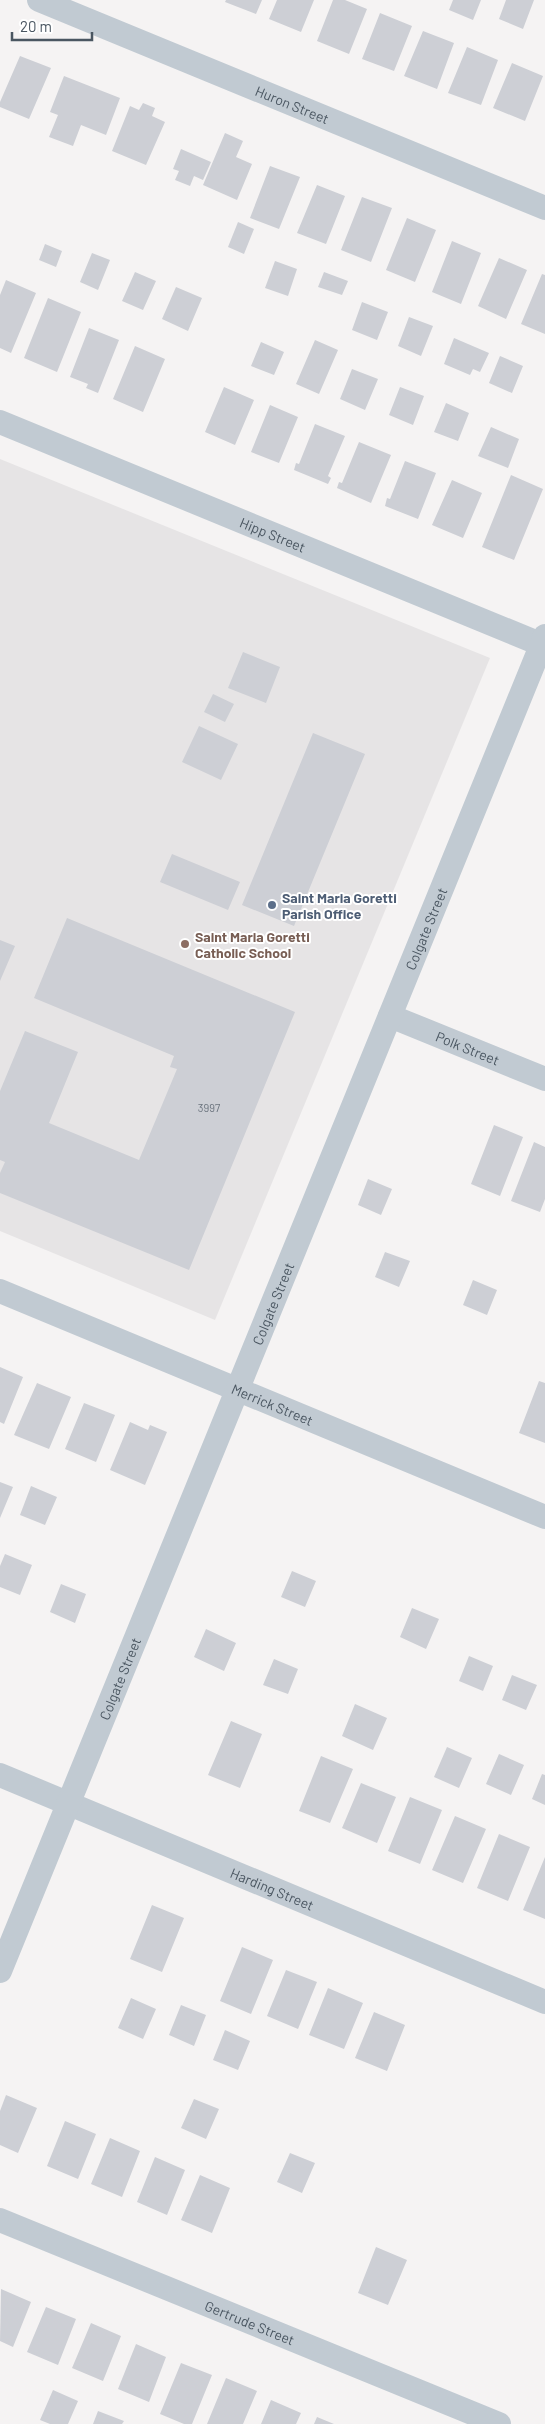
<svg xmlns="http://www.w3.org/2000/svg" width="545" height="2424" font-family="Barlow,sans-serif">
<rect width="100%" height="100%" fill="#f5f3f3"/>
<path fill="#e6e4e5" d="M 0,459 L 490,658 L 215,1320 L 0,1231 Z"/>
<path fill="#cdcfd5" d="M 226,0 L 262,0 L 256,14 L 225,2 Z
M 277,0 L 314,0 L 301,32 L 269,19 Z
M 333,0 L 345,0 L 367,9 L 349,54 L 317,41 Z
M 453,0 L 481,0 L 473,20 L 449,10 Z
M 506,0 L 534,0 L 523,29 L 499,19 Z
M 380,13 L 412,26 L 394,71 L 362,59 Z
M 423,31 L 454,43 L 437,89 L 404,76 Z
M 467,47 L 498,60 L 481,105 L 448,93 Z
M 20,56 L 51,68 L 29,119 L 0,107 L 0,102 Z
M 512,63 L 543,76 L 525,121 L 493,108 Z
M 64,76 L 120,98 L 106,135 L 81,125 L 73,146 L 49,137 L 58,115 L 50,112 Z
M 143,103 L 155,108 L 152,116 L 165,122 L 146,165 L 112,151 L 130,106 L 139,110 Z
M 225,133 L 243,141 L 236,157 L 252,164 L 237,200 L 203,185 Z
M 181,149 L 211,162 L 203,180 L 194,176 L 190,186 L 175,180 L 179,171 L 173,169 Z
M 270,166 L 300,177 L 279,229 L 250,218 Z
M 317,185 L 345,196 L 326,244 L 297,233 Z
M 362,197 L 392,208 L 371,262 L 341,250 Z
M 407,218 L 436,230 L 415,282 L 386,270 Z
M 238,222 L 254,229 L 244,254 L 228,247 Z
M 452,241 L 481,253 L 461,304 L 432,292 Z
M 45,244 L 62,251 L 56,267 L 39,260 Z
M 92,253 L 110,260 L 98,290 L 80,282 Z
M 499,258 L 527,270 L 506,319 L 478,306 Z
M 275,261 L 297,269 L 288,296 L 265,288 Z
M 135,272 L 156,281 L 143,310 L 122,301 Z
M 324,272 L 348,281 L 342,295 L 318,287 Z
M 542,274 L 545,275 L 545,334 L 521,324 Z
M 6,280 L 36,293 L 11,353 L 0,348 L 0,295 Z
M 176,287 L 202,298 L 188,331 L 162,319 Z
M 48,298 L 81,312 L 57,372 L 24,358 Z
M 362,302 L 388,312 L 377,340 L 352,330 Z
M 409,317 L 433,326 L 421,356 L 398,346 Z
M 89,328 L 119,340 L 98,393 L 86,388 L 88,384 L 70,377 Z
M 454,338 L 489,353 L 480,372 L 473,369 L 470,375 L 444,364 Z
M 315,340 L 338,350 L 319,394 L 296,384 Z
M 261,342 L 284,352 L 274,375 L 251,366 Z
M 135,346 L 165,359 L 143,412 L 113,399 Z
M 500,356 L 523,366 L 512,393 L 489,383 Z
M 352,369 L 378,379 L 365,410 L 340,399 Z
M 224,387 L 254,400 L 235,445 L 205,432 Z
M 400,387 L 424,396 L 413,425 L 389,415 Z
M 446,403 L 469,413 L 458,441 L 434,432 Z
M 270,405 L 298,417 L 279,463 L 251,452 Z
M 315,424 L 345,436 L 328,476 L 331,478 L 328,484 L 294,470 L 296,463 L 299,464 Z
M 491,427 L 519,439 L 508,468 L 478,456 Z
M 359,442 L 391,455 L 371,503 L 337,488 L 339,482 L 342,483 Z
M 405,461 L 436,473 L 418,519 L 385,506 L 387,498 L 390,499 Z
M 511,475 L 543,489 L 514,560 L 482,547 Z
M 452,480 L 482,493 L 463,538 L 432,525 Z
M 243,652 L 280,667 L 266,703 L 228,688 Z
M 213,694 L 234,704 L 225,722 L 204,712 Z
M 199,726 L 238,744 L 221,780 L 182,762 Z
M 313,733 L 365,754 L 294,926 L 242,905 Z
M 172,854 L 240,882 L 228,910 L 160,882 Z
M 67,918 L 295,1012 L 189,1270 L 0,1193 L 0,1173 L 5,1162 L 0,1160 L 0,1091 L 25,1031 L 78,1052 L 49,1123 L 139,1160 L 177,1069 L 170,1067 L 174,1056 L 34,998 Z
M 0,940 L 15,946 L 0,981 Z
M 494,1125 L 523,1137 L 500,1196 L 471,1184 Z
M 534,1142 L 545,1147 L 545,1199 L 540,1212 L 511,1201 Z
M 368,1179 L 392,1189 L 381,1215 L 358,1205 Z
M 385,1252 L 410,1261 L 399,1287 L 375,1277 Z
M 473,1280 L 497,1290 L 487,1315 L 463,1305 Z
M 0,1367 L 23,1377 L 4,1424 L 0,1422 Z
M 539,1381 L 545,1383 L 545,1443 L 519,1433 Z
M 37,1383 L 71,1397 L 49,1449 L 14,1435 Z
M 84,1403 L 115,1415 L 96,1462 L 65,1449 Z
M 130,1422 L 148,1430 L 150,1425 L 167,1432 L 145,1485 L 110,1470 Z
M 0,1482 L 13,1487 L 0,1518 Z
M 31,1486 L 57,1497 L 45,1525 L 20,1515 Z
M 5,1554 L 32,1565 L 20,1595 L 0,1587 L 0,1566 Z
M 292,1571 L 316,1581 L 305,1607 L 281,1597 Z
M 61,1584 L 86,1594 L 75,1623 L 50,1612 Z
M 412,1608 L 439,1619 L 426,1649 L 400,1637 Z
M 206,1629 L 236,1643 L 224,1671 L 194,1657 Z
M 469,1656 L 493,1666 L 483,1691 L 459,1681 Z
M 274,1659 L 298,1669 L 288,1694 L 263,1685 Z
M 512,1675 L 537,1685 L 526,1710 L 502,1700 Z
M 355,1704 L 387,1718 L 373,1750 L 342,1736 Z
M 231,1721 L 262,1734 L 240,1788 L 208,1775 Z
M 447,1747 L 472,1758 L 459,1788 L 434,1777 Z
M 499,1754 L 524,1765 L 511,1795 L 486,1784 Z
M 321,1756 L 353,1769 L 330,1823 L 299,1811 Z
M 542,1774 L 545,1775 L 545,1805 L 532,1799 Z
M 361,1783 L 396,1797 L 377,1843 L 342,1828 Z
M 410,1797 L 442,1810 L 420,1864 L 388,1851 Z
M 455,1816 L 486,1829 L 463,1883 L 432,1870 Z
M 499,1834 L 530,1847 L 508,1901 L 477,1888 Z
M 545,1857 L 545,1919 L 523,1910 Z
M 152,1905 L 184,1918 L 162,1972 L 130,1959 Z
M 242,1947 L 273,1960 L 251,2014 L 220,2001 Z
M 286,1970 L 317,1982 L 298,2029 L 267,2016 Z
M 328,1988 L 363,2003 L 344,2049 L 309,2035 Z
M 131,1998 L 156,2009 L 143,2039 L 118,2028 Z
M 181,2005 L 206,2015 L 194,2046 L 169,2035 Z
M 374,2012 L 405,2025 L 387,2071 L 355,2058 Z
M 225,2030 L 250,2041 L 238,2070 L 213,2060 Z
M 6,2095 L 37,2108 L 18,2153 L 0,2145 L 0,2111 Z
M 194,2099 L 219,2109 L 206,2139 L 181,2128 Z
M 65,2121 L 96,2134 L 78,2179 L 47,2166 Z
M 110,2138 L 140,2151 L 122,2197 L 91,2184 Z
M 290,2153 L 315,2163 L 302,2193 L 277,2182 Z
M 155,2157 L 185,2170 L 167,2215 L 137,2202 Z
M 200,2175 L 230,2188 L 212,2233 L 181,2220 Z
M 376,2247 L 407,2260 L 388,2305 L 358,2293 Z
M 1,2289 L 31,2302 L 13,2347 L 0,2341 Z
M 46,2307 L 76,2319 L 58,2365 L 27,2352 Z
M 91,2323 L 121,2336 L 103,2381 L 72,2368 Z
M 136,2344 L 166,2357 L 149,2402 L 118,2389 Z
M 181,2363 L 212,2375 L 192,2424 L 184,2424 L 160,2414 Z
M 226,2378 L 257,2391 L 243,2424 L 207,2424 Z
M 53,2390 L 78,2401 L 68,2424 L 50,2424 L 40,2420 Z
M 271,2400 L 301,2413 L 296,2424 L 261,2424 Z
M 98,2411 L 124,2421 L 122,2424 L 93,2424 Z
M 317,2417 L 334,2424 L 314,2424 Z"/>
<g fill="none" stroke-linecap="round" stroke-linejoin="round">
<g stroke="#c1cad2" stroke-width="24">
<path id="s1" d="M 39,0 L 545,208"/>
<path id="s2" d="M 0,422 L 545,646"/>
<path id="s3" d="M 390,1016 L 545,1079"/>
<path id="s4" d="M 0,1291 L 545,1517"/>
<path id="s5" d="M 0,1775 L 545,2002"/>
<path id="s6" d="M 0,1971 L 545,636"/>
<path id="s7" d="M 0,2220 L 499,2424"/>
</g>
</g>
<circle fill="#5c6f8a" stroke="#fff" stroke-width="2" cx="272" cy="905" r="5"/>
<circle fill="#8d6e63" stroke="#fff" stroke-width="2" cx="185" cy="944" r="5"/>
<g text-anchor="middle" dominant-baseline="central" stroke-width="4" stroke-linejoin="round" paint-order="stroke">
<g font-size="11" fill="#6b747e">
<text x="209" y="1107">3997</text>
</g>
<g font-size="14" fill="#4a5661" stroke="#fff">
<text stroke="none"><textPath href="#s1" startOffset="274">Huron Street</textPath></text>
<text stroke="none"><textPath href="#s2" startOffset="295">Hipp Street</textPath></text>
<text stroke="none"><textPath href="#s6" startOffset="1126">Colgate Street</textPath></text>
<text stroke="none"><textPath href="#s3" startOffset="84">Polk Street</textPath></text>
<text stroke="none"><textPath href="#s6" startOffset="721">Colgate Street</textPath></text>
<text stroke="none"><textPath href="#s4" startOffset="295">Merrick Street</textPath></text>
<text stroke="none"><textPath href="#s6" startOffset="316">Colgate Street</textPath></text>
<text stroke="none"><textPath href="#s5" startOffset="295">Harding Street</textPath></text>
<text stroke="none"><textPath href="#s7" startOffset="270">Gertrude Street</textPath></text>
</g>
<g font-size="14" font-weight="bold" fill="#4e5e75" stroke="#fff" text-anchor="start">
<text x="282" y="897">Saint Maria Goretti<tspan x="282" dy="16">Parish Office</tspan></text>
</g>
<g font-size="14" font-weight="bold" fill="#785e54" stroke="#fff" text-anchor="start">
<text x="195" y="936">Saint Maria Goretti<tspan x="195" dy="16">Catholic School</tspan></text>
</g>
</g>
<path d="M12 32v8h80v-8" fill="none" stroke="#4a5661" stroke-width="2.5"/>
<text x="20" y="32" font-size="15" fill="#4a5661" stroke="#ffffff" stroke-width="4" paint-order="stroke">20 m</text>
</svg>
